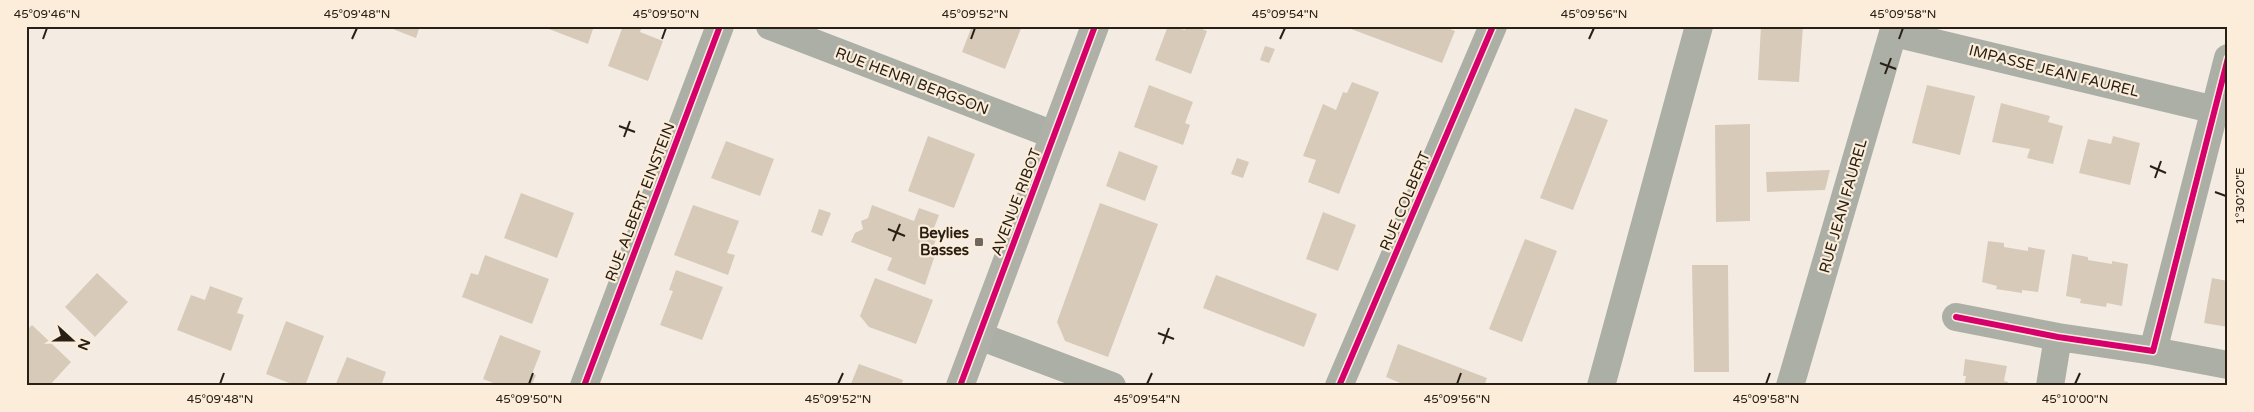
<svg xmlns="http://www.w3.org/2000/svg" width="2254" height="412" font-family="'Varela Round',sans-serif">
<rect width="100%" height="100%" fill="#f4ece3"/>
<path fill="#d7cab9" d="M 385,26 L 420,26 L 416,38 Z
M 541,26 L 594,26 L 588,44 Z
M 623,26 L 642,26 L 640,32 L 663,41 L 648,81 L 608,66 Z
M 972,26 L 1022,26 L 1005,69 L 962,52 Z
M 1168,26 L 1185,30 L 1186,26 L 1195,26 L 1207,31 L 1191,74 L 1155,60 Z
M 1343,26 L 1443,26 L 1455,31 L 1442,63 Z
M 1761,26 L 1803,26 L 1799,82 L 1758,80 Z
M 1265,46 L 1275,49 L 1269,63 L 1260,60 Z
M 1352,82 L 1379,92 L 1339,194 L 1308,182 L 1316,160 L 1303,156 L 1323,104 L 1336,110 L 1343,92 L 1347,93 Z
M 1149,85 L 1193,102 L 1185,123 L 1190,125 L 1183,145 L 1134,127 Z
M 1927,85 L 1975,96 L 1960,155 L 1912,143 Z
M 2001,103 L 2050,116 L 2048,122 L 2063,126 L 2053,164 L 2027,158 L 2030,149 L 1992,142 Z
M 1575,108 L 1608,120 L 1573,210 L 1540,198 Z
M 1750,124 L 1750,221 L 1716,222 L 1715,125 Z
M 928,136 L 975,154 L 954,208 L 908,191 Z
M 2113,136 L 2140,143 L 2130,185 L 2079,173 L 2088,139 L 2111,144 Z
M 726,141 L 774,159 L 760,196 L 711,178 Z
M 1119,151 L 1158,166 L 1145,201 L 1106,186 Z
M 1237,158 L 1249,162 L 1243,178 L 1231,174 Z
M 1830,170 L 1825,190 L 1767,192 L 1766,172 Z
M 521,193 L 574,213 L 557,258 L 504,238 Z
M 1100,203 L 1158,224 L 1108,357 L 1065,341 L 1057,322 Z
M 693,205 L 739,221 L 727,253 L 735,255 L 728,275 L 674,255 Z
M 872,205 L 914,221 L 919,208 L 939,215 L 934,228 L 940,230 L 933,247 L 937,249 L 925,285 L 887,270 L 892,258 L 851,242 L 855,233 L 863,229 L 861,221 L 868,218 Z
M 819,209 L 831,213 L 822,236 L 811,232 Z
M 1323,212 L 1356,225 L 1338,271 L 1306,259 Z
M 1525,239 L 1557,251 L 1522,342 L 1489,329 Z
M 1988,241 L 2004,243 L 2004,247 L 2028,251 L 2028,247 L 2045,250 L 2038,292 L 2022,290 L 2022,293 L 1996,289 L 1997,286 L 1982,282 Z
M 2072,254 L 2088,257 L 2088,260 L 2112,264 L 2112,261 L 2128,264 L 2122,306 L 2107,303 L 2106,307 L 2080,303 L 2081,299 L 2066,296 Z
M 485,255 L 549,279 L 532,324 L 462,297 L 471,273 L 478,275 Z
M 1692,265 L 1728,265 L 1729,372 L 1694,372 Z
M 676,270 L 723,287 L 702,340 L 660,325 L 673,291 L 669,290 Z
M 97,273 L 128,302 L 95,337 L 65,307 Z
M 1216,275 L 1317,314 L 1304,347 L 1203,308 Z
M 875,278 L 933,300 L 916,344 L 869,327 L 860,316 Z
M 2212,278 L 2228,281 L 2228,327 L 2204,323 Z
M 210,286 L 243,298 L 237,313 L 244,315 L 231,351 L 177,330 L 191,295 L 205,300 Z
M 286,321 L 324,336 L 305,386 L 297,386 L 266,374 Z
M 32,325 L 71,362 L 49,386 L 31,386 L 26,381 L 26,331 Z
M 500,335 L 541,351 L 532,374 L 536,375 L 531,386 L 501,386 L 483,379 Z
M 1398,344 L 1487,378 L 1484,386 L 1407,386 L 1386,377 Z
M 347,357 L 386,372 L 381,386 L 335,386 Z
M 1965,359 L 2007,366 L 2004,381 L 2008,382 L 2007,386 L 1964,386 L 1966,376 L 1963,376 Z
M 859,364 L 903,380 L 901,386 L 850,386 Z"/>
<g fill="none" stroke-linecap="round" stroke-linejoin="round">
<path stroke="#acafa6" stroke-width="28" d="M 770,26 L 1054,135
M 1894,33 L 2228,113
M 1956,317 L 2058,337 L 2153,351 L 2228,58
M 979,336 L 1112,386
M 2153,351 L 2228,365
M 584,386 L 720,26
M 1339,386 L 1493,26
M 1601,386 L 1699,26
M 1790,386 L 1895,26
M 2050,386 L 2058,337"/>
<path stroke="#afb0a7" stroke-width="28" d="M 960,386 L 1095,26"/>
<defs>
<path id="cycleway" d="M 1956,317 L 2058,337 L 2153,351 L 2228,58
M 584,386 L 720,26
M 960,386 L 1095,26
M 1339,386 L 1493,26"/>
</defs>
<use href="#cycleway" stroke="#fceddb" stroke-width="9"/>
<use href="#cycleway" stroke="#d6006c" stroke-width="6"/>
</g>
<path fill="none" stroke="#282014" stroke-width="2" d="M 43,39 L 47,28M 352,39 L 357,28M 662,39 L 666,28M 971,39 L 975,28M 1280,39 L 1285,28M 1589,39 L 1594,28M 1899,39 L 1903,28M 1880,63 L 1896,69M 1885,74 L 1891,58M 619,126 L 635,132M 624,137 L 630,121M 2150,166 L 2166,173M 2155,178 L 2161,161M 2215,192 L 2226,196M 888,229 L 905,236M 893,241 L 900,224M 1158,333 L 1174,339M 1163,344 L 1169,328M 220,384 L 224,373M 529,384 L 533,373M 838,384 L 843,373M 1147,384 L 1152,373M 1457,384 L 1461,373M 1766,384 L 1770,373M 2075,384 L 2080,373"/>
<rect fill="#6f675c" stroke="#fceddb" stroke-width="2" x="974" y="237" width="10" height="10" rx="2.5"/>
<g text-anchor="middle" dominant-baseline="central" stroke-width="4.5" stroke-linejoin="round" paint-order="stroke">
<g font-size="15" fill="#282014" stroke="#fceddb">
<text transform="translate(2054 71) rotate(14)">IMPASSE JEAN FAUREL</text>
<text transform="translate(912 81) rotate(21)">RUE HENRI BERGSON</text>
<text transform="translate(1405 201) rotate(-67)">RUE COLBERT</text>
<text transform="translate(640 202) rotate(-69)">RUE ALBERT EINSTEIN</text>
<text transform="translate(1016 202) rotate(-69)">AVENUE RIBOT</text>
<text transform="translate(1843 206) rotate(-74)">RUE JEAN FAUREL</text>
</g>
<g font-size="15" font-weight="bold" fill="#282014" stroke="#fceddb" text-anchor="end">
<text x="969" y="233">Beylies<tspan x="969" dy="17">Basses</tspan></text>
</g>
</g>
<rect width="2254" height="412" fill="none" stroke="#fceddb" stroke-width="55"/>
<g transform="translate(72 340) rotate(111)" stroke="#fceddb" stroke-width="4" paint-order="stroke">
<path d="M0-4L9 19L0 12L-9 19Z" fill="#282014"/>
<text y="-8" font-size="14" font-weight="bold" text-anchor="middle" fill="#282014">N</text>
</g>
<rect x="28" y="28" width="2198" height="356" fill="none" stroke="#282014" stroke-width="2"/>
<g font-size="12" text-anchor="middle" fill="#282014">
<text x="47" y="18">45°09'46"N</text>
<text x="357" y="18">45°09'48"N</text>
<text x="666" y="18">45°09'50"N</text>
<text x="975" y="18">45°09'52"N</text>
<text x="1285" y="18">45°09'54"N</text>
<text x="1594" y="18">45°09'56"N</text>
<text x="1903" y="18">45°09'58"N</text>
<text transform="translate(2240 196) rotate(-90)" y="4">1°30'20"E</text>
<text x="220" y="403">45°09'48"N</text>
<text x="529" y="403">45°09'50"N</text>
<text x="838" y="403">45°09'52"N</text>
<text x="1147" y="403">45°09'54"N</text>
<text x="1457" y="403">45°09'56"N</text>
<text x="1766" y="403">45°09'58"N</text>
<text x="2075" y="403">45°10'00"N</text>
</g>
</svg>
